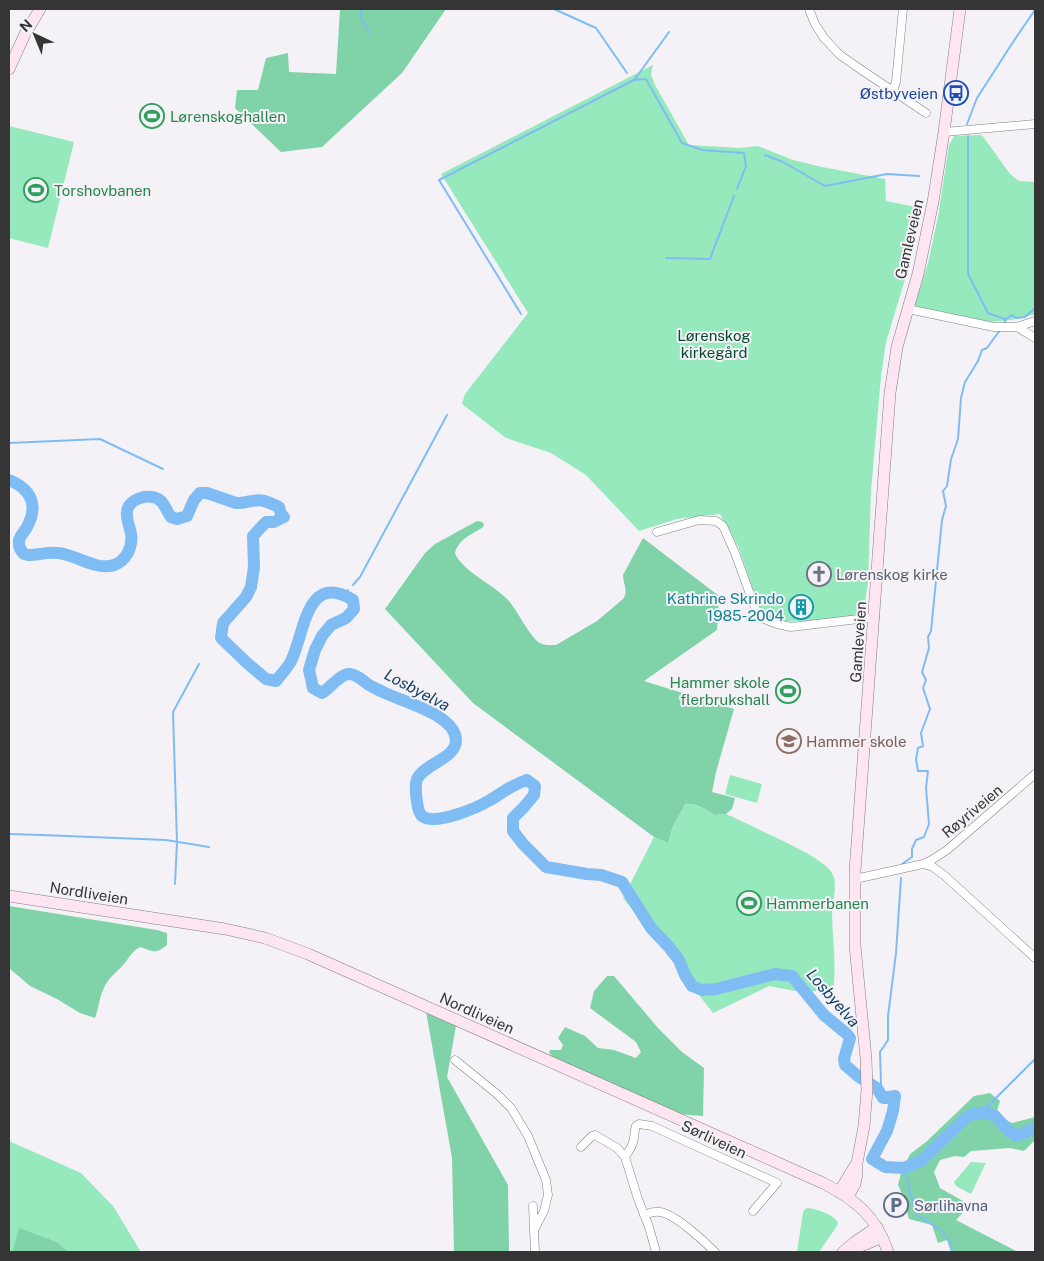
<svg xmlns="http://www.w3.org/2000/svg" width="1044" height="1261" font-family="'Public Sans',sans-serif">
<rect width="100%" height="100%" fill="#f4f2f7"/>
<path fill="#96e8bd" d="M 653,65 L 651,74 L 655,85 L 689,145 L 740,148 L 758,146 L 793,160 L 822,167 L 885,179 L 886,201 L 921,208 L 910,263 L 886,342 L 881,376 L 871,491 L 868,583 L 863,615 C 842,618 821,621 800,621 C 794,621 787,622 781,621 C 771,619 764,614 759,606 L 738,546 L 720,514 L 677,519 L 639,531 L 586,475 L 551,453 L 506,438 L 462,404 L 465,394 L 528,313 L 441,174 Z
M 9,126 L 74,142 L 48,248 L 9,238 Z
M 982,135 L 1010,174 L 1019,181 L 1035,182 L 1035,314 C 1014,321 988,324 966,320 C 949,316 931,311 914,307 L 928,263 L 938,217 L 949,145 L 954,136 Z
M 730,775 L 762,784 L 757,803 L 725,794 Z
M 689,803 L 703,808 L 715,815 L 726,814 C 740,820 754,827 768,834 C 783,841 824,859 832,873 C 838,883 833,900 832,911 C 832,938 837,965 833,991 L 795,991 L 769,986 L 713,1013 L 623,898 L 654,837 L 668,843 L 673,826 L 683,807 L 685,804 Z
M 9,1141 L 81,1173 L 113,1206 L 141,1252 L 69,1252 L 57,1242 L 19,1229 L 12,1252 L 9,1252 Z
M 971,1162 L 986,1163 L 971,1194 L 956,1186 L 954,1182 Z
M 808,1208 C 819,1210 831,1213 838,1222 L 837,1226 L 819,1252 L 797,1252 L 803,1212 L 805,1209 Z"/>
<path fill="#80d3a8" d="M 340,9 L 446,9 L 402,73 L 322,147 L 281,152 L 235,108 L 237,90 L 258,90 L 266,58 L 288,53 L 289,72 L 336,74 Z
M 477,521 L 482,522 L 484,524 L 483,527 C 472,535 459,538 455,553 C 460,569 495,586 507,599 C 517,609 530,638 540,643 C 545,646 550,645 556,645 L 597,621 L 623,599 C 629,591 623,584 623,575 L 643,538 L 719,596 L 717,630 L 644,681 L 734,709 L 716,772 L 712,792 L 735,798 L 732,809 L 726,814 L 715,815 C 707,810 695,802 685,804 L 673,826 L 668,843 L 654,837 L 473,703 L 385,609 L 425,553 L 435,544 Z
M 9,906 L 157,930 L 167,933 L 167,945 C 155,955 153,951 140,947 C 132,951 129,958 124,964 C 117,972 108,978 104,988 C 99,997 99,1008 95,1018 L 80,1013 L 57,999 L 30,986 L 9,968 Z
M 607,976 L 614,976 L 658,1028 L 682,1052 L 704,1068 L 703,1116 L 677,1114 L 554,1057 L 549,1053 L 550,1050 L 561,1050 L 563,1045 L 558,1038 L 565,1027 L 585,1036 L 598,1048 L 614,1050 L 636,1058 L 641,1052 L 636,1042 L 590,1008 L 594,991 Z
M 425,1006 L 457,1020 L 447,1077 L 508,1185 L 509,1252 L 454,1252 L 452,1158 Z
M 990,1093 L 1000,1101 L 997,1111 L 1004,1119 L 1012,1123 L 1035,1117 L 1035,1140 L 1024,1151 L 1010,1148 L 971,1151 L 964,1157 L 955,1156 L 940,1160 L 934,1172 L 940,1188 L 970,1205 L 956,1220 L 1018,1252 L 951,1252 L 947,1240 L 938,1243 L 932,1225 L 909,1219 L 900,1189 L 898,1185 L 901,1173 L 910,1154 L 926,1142 L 974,1096 Z
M 19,1228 L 57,1242 L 69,1252 L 12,1252 Z"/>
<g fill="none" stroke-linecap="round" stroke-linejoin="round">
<path stroke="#80bcf4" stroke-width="2" d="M 360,9 L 362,20 L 369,32
M 554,9 L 596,28 L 627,73
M 635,79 L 669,32
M 967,124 L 977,98 L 1015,39 L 1035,10
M 968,136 L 968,274 L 988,313 L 1005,319
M 765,155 L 783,162 L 825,186 L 887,174 L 919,176
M 666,258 L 710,259 L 734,196
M 521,314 L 439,180 L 634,80 L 646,79 L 682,143 L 702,150 L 744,153 L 746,166 L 737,189
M 1004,324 L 1006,319 L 1012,315 L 1016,318 L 1025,317 L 1035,308
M 9,443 L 100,439 L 163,469
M 353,585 L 360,577 L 447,415
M 344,595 L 348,590
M 9,834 L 42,835 L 166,840 L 209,847
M 902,864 L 912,857 L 912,849 L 916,840 L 924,837 L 929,824 L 926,788 L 928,771 L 918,771 L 916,759 L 918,748 L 923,746 L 921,733 L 930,709 L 923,688 L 926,680 L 922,672 L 929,648 L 928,637 L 931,631 L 942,520 L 946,506 L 943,491 L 947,486 L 951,459 L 958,439 L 961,398 L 965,382 L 978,361 L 982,350 L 987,348 L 1000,330
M 175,884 L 177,842 L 173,712 L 199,664
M 877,1088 L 881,1084 L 880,1052 L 888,1040 L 888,1016 L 896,953 L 901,878
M 982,1112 L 1035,1059
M 904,1168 L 916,1215 C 931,1224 951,1232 952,1252"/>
<path stroke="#80bcf4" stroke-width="12" d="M 9,480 C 31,489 39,505 27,527 C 25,531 21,534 19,540 C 18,546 20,550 24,554 L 28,555 C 37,555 48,552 58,553 C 75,554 96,571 114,565 C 126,561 133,547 131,534 C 130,527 126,519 127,512 C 128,498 151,492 161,501 C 165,505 167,512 171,517 L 177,519 L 187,516 L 194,500 L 200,493 L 207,493 L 236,503 C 245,504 255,498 264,501 C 269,502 274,505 279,507 L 281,514 L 284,517 L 274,522 L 266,522 L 253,536 L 254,567 L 251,587 L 246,597 L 223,623 L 221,638 L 247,663 L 266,679 L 276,681 C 281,674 289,667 292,659 C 305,630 307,572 353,600 L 354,609 L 346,618 L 331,625 L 322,636 L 315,650 L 309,670 L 313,688 L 322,693 C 330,688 341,673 350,674 C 358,675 362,680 369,685 C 373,687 378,690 383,692 C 402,702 455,714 456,740 C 456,759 425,763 417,779 C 415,785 416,796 417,802 C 418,807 418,812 422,816 C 435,826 477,808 490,800 C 504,792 511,785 527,780 L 535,786 L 534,795 L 524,807 L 513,818 L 513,831 L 523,844 L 546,867 L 587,874 L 601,875 L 622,882 L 651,928 L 669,947 L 679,960 L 685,975 L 692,986 L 702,990 L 716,989 L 775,974 L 792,976 L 824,1015 L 847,1034 L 850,1038 L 844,1059 L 845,1065 L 859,1077 L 877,1088 L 883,1098 L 895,1096 L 893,1111 L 887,1131 L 872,1159 L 885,1167 L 904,1168 L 922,1160 L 969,1115 L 986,1112 L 995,1116 L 1010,1132 L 1017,1136 L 1035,1128"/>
<defs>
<path id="street" d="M 809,9 L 815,24 L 824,38 L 840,55 L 863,71 L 926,113
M 893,91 L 896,82 L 903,9
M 944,132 L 1035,124
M 908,309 L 994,327 L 1017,327 L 1035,321
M 1017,327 L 1035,338
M 657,532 L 699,520 L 716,521 L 723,526 L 735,553 L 755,608 L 764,619 L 777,624 L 791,627 L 867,618 L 875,618
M 923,864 L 930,861 L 947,850 L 1035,774
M 855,879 L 923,864 L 933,867 L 945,876 L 1035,958
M 455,1060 L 497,1094 L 511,1108 L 528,1136 L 546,1180 L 548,1195 L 544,1211 L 534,1230 L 535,1252
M 581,1147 L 592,1136 L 595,1135 L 617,1148 L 625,1157 L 638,1199 L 649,1227 L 656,1252
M 625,1157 C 628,1152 632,1147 633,1142 C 635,1136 634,1131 636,1126 L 639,1124 L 652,1126 L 777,1183 L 753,1211
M 533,1206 L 534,1230
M 644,1215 C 650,1213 654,1211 660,1212 C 675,1214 704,1241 715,1252"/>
<path id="secondary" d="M 9,69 L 25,34 L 40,9
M 9,896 L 225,929 L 265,938 L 308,954 L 823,1183 C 856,1200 876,1216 888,1252
M 839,1192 L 856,1164
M 848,1197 L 855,1184 L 857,1174 L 857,1163 L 864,1126 L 867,1090 L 866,1058 L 855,946 L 855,871 L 890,393 L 897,347 L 918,274 L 933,202 L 944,132 L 960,9
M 851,1249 L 866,1244 L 882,1237
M 843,1252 L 855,1242 L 877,1227"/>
</defs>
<use href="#street" stroke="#817f84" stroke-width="9"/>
<use href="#secondary" stroke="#817f84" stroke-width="12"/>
<use href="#street" stroke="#fff" stroke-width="8"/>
<use href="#secondary" stroke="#fee5f2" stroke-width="11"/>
</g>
<defs>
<symbol id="bus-ring" viewBox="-11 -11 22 22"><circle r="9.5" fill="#f4f2f7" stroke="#1a4fb4" stroke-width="1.5"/><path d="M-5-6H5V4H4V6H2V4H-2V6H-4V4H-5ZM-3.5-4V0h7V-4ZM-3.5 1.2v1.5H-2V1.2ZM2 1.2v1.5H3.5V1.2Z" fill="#1a4fb4"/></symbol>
<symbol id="stadium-ring" viewBox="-11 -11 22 22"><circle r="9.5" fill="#f4f2f7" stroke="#2e9e5b" stroke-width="1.5"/><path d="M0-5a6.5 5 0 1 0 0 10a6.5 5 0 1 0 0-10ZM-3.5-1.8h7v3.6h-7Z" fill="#2e9e5b"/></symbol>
<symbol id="church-ring" viewBox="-11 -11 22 22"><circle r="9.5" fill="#f4f2f7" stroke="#6b7280" stroke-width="1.5"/><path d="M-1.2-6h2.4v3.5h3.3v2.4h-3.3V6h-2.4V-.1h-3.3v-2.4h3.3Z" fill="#6b7280"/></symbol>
<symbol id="building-ring" viewBox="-11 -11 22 22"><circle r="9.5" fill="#f4f2f7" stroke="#0f9aa8" stroke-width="1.5"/><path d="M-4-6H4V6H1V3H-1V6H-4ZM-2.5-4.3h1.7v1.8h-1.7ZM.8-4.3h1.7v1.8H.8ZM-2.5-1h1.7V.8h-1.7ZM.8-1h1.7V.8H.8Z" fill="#0f9aa8"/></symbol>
<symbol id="school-ring" viewBox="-11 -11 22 22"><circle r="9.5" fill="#f4f2f7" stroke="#8d6e63" stroke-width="1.5"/><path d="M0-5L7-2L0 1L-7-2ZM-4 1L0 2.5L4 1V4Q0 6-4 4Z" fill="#8d6e63"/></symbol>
<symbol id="parking-ring" viewBox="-11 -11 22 22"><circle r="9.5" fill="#f4f2f7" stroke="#5c6f8a" stroke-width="1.5"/><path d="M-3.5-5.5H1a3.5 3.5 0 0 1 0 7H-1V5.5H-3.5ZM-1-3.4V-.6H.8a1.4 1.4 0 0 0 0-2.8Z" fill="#5c6f8a"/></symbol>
</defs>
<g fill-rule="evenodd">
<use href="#bus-ring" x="942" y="79" width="28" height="28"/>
<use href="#stadium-ring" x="138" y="102" width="28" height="28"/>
<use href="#stadium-ring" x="22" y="176" width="28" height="28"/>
<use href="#church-ring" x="805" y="560" width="28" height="28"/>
<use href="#building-ring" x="787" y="593" width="28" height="28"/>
<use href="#stadium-ring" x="774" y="677" width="28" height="28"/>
<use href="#school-ring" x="775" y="727" width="28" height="28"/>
<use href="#stadium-ring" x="735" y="889" width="28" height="28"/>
<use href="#parking-ring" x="882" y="1191" width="28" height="28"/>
</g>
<g text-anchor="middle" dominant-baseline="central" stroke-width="4" stroke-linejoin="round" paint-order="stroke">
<g font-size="15" fill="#164399" stroke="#f4f2f7" text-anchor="end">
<text x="938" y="93">Østbyveien</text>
</g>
<g font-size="15" fill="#27864d" stroke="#f4f2f7" text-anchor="start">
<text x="170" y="116">Lørenskoghallen</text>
<text x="54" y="190">Torshovbanen</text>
<text x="770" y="682" text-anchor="end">Hammer skole<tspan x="770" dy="17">flerbrukshall</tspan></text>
<text x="766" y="903">Hammerbanen</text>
</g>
<g font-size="15" fill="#353536" stroke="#f4f2f7">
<text transform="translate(909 239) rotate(-77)">Gamleveien</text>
<text transform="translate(858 642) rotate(-86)">Gamleveien</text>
<text transform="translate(972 811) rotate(-40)">Røyriveien</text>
<text transform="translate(89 893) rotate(9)">Nordliveien</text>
<text transform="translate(477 1013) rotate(24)">Nordliveien</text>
<text transform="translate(714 1139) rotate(25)">Sørliveien</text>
</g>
<g font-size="15" fill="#044a2f" stroke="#f4f2f7">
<text x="714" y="335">Lørenskog<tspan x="714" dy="17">kirkegård</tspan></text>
</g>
<g font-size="15" fill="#5b616d" stroke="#f4f2f7" text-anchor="start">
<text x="836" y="574">Lørenskog kirke</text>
</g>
<g font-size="15" fill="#0d838f" stroke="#f4f2f7" text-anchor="end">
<text x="784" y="598">Kathrine Skrindo<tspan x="784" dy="17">1985-2004</tspan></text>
</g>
<g font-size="15" fill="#785e54" stroke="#f4f2f7" text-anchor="start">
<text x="806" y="741">Hammer skole</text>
</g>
<g font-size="15" fill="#4e5e75" stroke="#f4f2f7" text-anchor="start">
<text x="914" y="1205">Sørlihavna</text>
</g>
<g font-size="16" font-style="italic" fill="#154166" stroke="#f4f2f7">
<text transform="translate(417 690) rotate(28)">Losbyelva</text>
<text transform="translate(833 998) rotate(49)">Losbyelva</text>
</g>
</g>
<rect width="1044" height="1261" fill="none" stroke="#353536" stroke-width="20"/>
<g transform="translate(35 35) rotate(316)" stroke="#f4f2f7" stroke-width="4" paint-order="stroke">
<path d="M0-4L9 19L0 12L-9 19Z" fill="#353536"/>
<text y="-8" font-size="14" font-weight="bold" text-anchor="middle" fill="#353536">N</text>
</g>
</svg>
